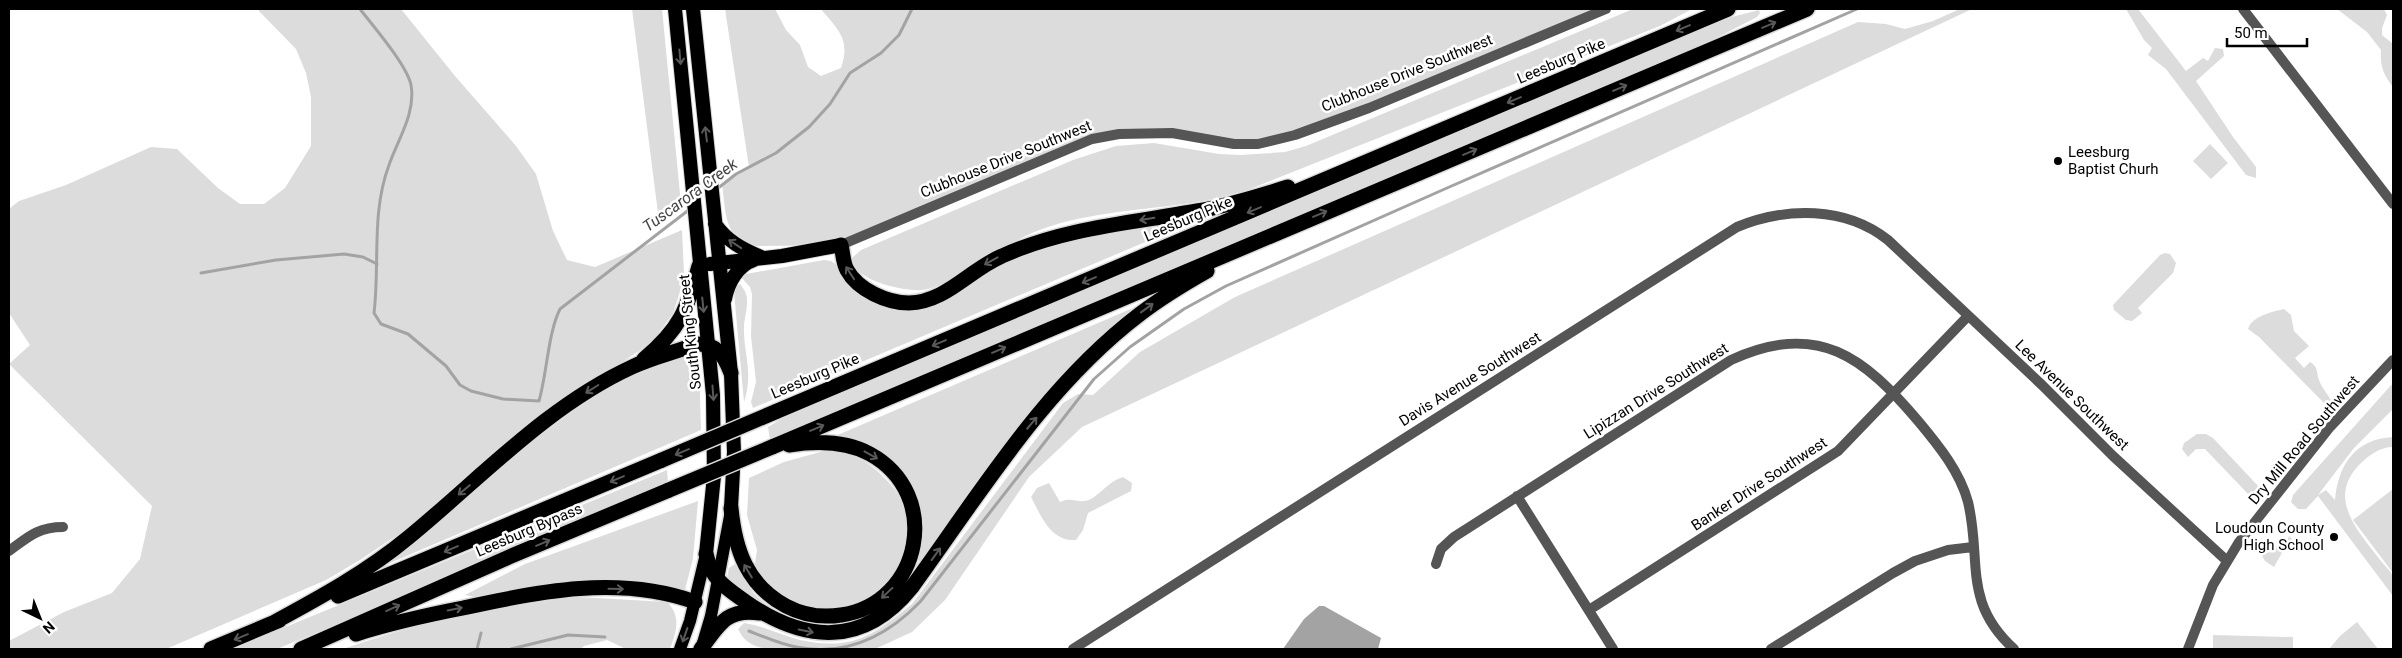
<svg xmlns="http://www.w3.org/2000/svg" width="2402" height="658" font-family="Roboto,sans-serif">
<rect width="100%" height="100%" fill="#fff"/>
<path fill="#dcdcdc" d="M 257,9 L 401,9 L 455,76 L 516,146 L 536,174 L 553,231 L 567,260 L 595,267 L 682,230 L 684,274 L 679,295 L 673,313 L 655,338 L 642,349 L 563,401 L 492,454 L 415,523 L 360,560 L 326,580 L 166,649 L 9,649 L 9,641 L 64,612 L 112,593 L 140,559 L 152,506 L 9,364 L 30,345 L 9,313 L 9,209 L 19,201 L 66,185 L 151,147 L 177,149 L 218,188 L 240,204 L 264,204 L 285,188 L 311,146 L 311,97 L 306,73 L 296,49 Z
M 632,9 L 662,9 L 681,204 L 658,213 Z
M 725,9 L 775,9 L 786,30 L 800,45 L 808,67 L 821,76 L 841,68 C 851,39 838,30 821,9 L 1599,9 L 1295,135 L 1234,144 L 1196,139 L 1119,134 L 1077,145 L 841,245 L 755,246 C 723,239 726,211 722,184 L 749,167 Z
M 1633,9 L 1692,9 L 1660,26 L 1250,189 C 1229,195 1207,201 1184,204 C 1133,211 1080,213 1032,233 C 1013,242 994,252 975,263 C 959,273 942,288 922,290 C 904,292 851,280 852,258 L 861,250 L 1073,160 L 1116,146 L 1154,143 L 1219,154 L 1241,155 L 1285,152 L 1306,146 Z
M 1960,9 L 1972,9 L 1082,427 L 1029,477 L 945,600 L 912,632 L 875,649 L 768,649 C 754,647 744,642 738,629 L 744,623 C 764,626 780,635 800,640 C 852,651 873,636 912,604 L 1063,403 L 1078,394 L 1093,395 L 1140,352 L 1235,297 L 1858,22 L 1886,24 L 1905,29 L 1933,21 Z
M 2126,9 L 2138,9 L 2186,71 L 2203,58 L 2208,61 L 2215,48 L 2223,49 L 2224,56 L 2196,81 L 2233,137 L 2256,167 L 2256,178 L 2246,175 L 2166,69 L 2148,55 L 2152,48 L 2144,40 Z
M 2337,9 L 2384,9 L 2387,15 L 2382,28 L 2382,35 L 2393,44 L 2393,87 C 2383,74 2380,66 2381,50 L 2367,32 Z
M 1759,10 L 1760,13 L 1757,17 L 1699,47 L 802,429 L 770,439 L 768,427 L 786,416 L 1724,19 Z
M 2210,144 L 2228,163 L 2211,179 L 2193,161 Z
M 1202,218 L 753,408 L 751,402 L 756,382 L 751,336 L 752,294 L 750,287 L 741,277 L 746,274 L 824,260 L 831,261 L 901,308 L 1048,242 Z
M 2165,253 L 2170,254 L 2176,263 L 2173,273 L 2138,308 L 2142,313 L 2132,321 L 2126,320 L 2114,310 L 2113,305 L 2160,255 Z
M 740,284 C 742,287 745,290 746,294 C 749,303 745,315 744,325 C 743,354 754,372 744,402 L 734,292 L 735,287 Z
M 1161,296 L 1130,318 L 922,562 L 916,559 L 909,491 L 833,437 Z
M 2284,309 L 2291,315 L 2294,331 L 2309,346 L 2295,358 L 2304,368 L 2310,362 C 2319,367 2316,373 2319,380 C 2322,389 2329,395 2332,403 L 2330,406 L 2324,403 L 2259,337 L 2248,329 C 2252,316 2272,312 2284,309 Z
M 687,357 L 692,357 L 699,363 L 701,430 L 369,572 C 393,554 419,538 442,519 C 513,460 595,377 687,357 Z
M 2393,383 L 2393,409 L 2354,448 L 2318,495 L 2326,490 L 2335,500 C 2338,465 2355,439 2393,437 L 2393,447 C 2380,447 2369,455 2360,464 C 2325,499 2360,533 2381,561 C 2385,566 2391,571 2393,577 C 2395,582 2393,590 2393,596 L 2318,496 L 2306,509 L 2298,509 L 2291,502 L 2293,495 Z
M 2197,434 L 2206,434 L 2213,438 L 2259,487 L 2257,496 L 2255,498 L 2249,495 L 2205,449 L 2196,449 L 2188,457 L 2182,449 L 2184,443 Z
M 824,451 C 830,451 837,451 843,452 C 869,457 906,493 908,520 C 912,567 880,604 835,609 C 819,611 797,609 784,599 C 773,591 763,579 754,570 L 757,550 L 747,515 L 749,478 L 784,462 Z
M 667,470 L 668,482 L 656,491 L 277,649 L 232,649 Z
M 1123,477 L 1132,483 L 1131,491 L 1088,513 L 1083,530 L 1076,540 C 1051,542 1041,516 1031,497 L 1037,488 L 1049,483 L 1060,502 C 1072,496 1079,505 1091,499 C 1103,492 1108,482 1123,477 Z
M 2393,489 L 2393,573 L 2353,520 Z
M 698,501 L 693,558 L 685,590 L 637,582 L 560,584 L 475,597 L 465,595 L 525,564 Z
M 2289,536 L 2293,540 L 2288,542 L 2274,567 L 2265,561 L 2261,554 L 2287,541 Z
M 735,564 L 754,594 L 775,612 L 726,582 L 729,568 Z
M 579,597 L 667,602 C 682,617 676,632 670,649 L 626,649 L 607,640 L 584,646 L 581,649 L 343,649 C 420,622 498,606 579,597 Z
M 2357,622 L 2378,649 L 2329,649 L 2340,636 Z
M 2213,635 L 2293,637 L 2293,649 L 2213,649 Z"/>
<path fill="#a3a3a3" d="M 1319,606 L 1324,606 L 1381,638 L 1378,649 L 1283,649 L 1304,619 Z"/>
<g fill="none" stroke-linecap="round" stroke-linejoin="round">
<path stroke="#a3a3a3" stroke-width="3" d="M 360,9 C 373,26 407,65 411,85 C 416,113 398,139 389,165 C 371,213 380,263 374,313 L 381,324 L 408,334 L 446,366 L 460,385 L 471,391 L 503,399 L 539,401 C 547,373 548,333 560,309 L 690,209
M 717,189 L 736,174 L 776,153 L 809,127 L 830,104 L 850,73 L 881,53 L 899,35 L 912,9
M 201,273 L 276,260 L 344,254 L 363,257 L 377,264
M 749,631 C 764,637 780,644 796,647 C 846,657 886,637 920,602 L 1094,379 L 1130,347 L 1184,309 L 1226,286 L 1447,188 L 1857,9
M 477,649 L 481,633
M 511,649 L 568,635 L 605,637"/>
<defs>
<path id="primary" d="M 703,643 L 711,616 L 730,516
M 680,649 L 690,621 L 706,554"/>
<path id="trunk" d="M 675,9 L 713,395 L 714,476 L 706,554
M 693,9 L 731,373 L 734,452 L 731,508
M 715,224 C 727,241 742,249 761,257
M 710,264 L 782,256 L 841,245
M 725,299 C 728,283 737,266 754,260"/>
<path id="motorway" d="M 841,245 C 843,253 843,263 847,270 C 858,290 887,303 909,303 C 946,302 969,270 1002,256 C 1064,228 1131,223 1197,211 C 1228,206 1258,196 1288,187
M 644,359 C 680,329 687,310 699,266
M 775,412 L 1728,9
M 772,447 L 1807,9
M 731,508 C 735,550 747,585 786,606 C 803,615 821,618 841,615 C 922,603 943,494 870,454 C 846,441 815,441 789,445
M 706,554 C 712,580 725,587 746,602 C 805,643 864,647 912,587 C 981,492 1045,386 1140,314 C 1161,298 1184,284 1207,271
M 338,596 L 662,460
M 271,624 C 319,598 367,572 409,537 C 481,478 547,406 632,367 C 653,357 676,352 697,344 C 717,344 724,355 731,373
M 356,634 C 391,623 427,615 463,608 C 539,591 620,575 695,602
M 211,649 L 280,620
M 301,649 L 509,557 L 669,490
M 701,649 C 719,624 727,608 760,613"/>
</defs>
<use href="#primary" stroke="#dbdbdb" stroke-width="15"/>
<use href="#trunk" stroke="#dbdbdb" stroke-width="16"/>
<use href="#motorway" stroke="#dbdbdb" stroke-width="18"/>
<path stroke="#555" stroke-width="10" d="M 2243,9 L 2393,204
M 841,245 L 1092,139 L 1119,134 L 1172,133 L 1234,144 L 1258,144 L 1295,135 L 1369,108 L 1606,9
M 1517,496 L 1613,649
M 9,551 C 28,537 38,527 63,527
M 1436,564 L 1441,549 L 1454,537 L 1731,360 C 1818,320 1864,357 1919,422 C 1939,446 1960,472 1968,502 C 1982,560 1962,602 2014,649
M 1589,610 L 1838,451 L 1968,316
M 1771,649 L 1893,573 L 1915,561 L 1948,550 L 1973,547"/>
<path stroke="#555" stroke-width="10" d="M 1073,649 L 1737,227 C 1786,207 1845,206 1888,240 L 2042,385 L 2113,456 L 2226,560
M 2188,649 L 2213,585 L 2239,542 L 2330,427 L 2393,360"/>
<use href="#primary" stroke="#000" stroke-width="12"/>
<use href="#trunk" stroke="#000" stroke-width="14"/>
<use href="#motorway" stroke="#000" stroke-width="15"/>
<defs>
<path id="motorway-bridge" d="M 662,460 L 775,412
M 669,490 L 772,447"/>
</defs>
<use href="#motorway-bridge" stroke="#dbdbdb" stroke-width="18" stroke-linecap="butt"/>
<use href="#motorway-bridge" stroke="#000" stroke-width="15"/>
</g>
<defs><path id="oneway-shaft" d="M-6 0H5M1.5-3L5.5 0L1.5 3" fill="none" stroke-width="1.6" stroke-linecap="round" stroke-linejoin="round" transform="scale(1.25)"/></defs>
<g stroke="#595959">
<use href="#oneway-shaft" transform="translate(1769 25) rotate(-23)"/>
<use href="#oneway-shaft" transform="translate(1683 28) rotate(157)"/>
<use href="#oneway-shaft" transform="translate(680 57) rotate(85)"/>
<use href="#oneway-shaft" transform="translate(1620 88) rotate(-23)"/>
<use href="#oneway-shaft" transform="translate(1514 100) rotate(157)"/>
<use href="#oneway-shaft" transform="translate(706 134) rotate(-97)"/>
<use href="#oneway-shaft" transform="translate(1470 152) rotate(-23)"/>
<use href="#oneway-shaft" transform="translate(1254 210) rotate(157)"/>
<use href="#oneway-shaft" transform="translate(1320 214) rotate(-23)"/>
<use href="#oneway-shaft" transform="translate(1147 219) rotate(171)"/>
<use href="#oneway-shaft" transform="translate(735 244) rotate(-147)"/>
<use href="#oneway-shaft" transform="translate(991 261) rotate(151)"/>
<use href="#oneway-shaft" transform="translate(850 273) rotate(-123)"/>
<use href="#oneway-shaft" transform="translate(1089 280) rotate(157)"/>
<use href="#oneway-shaft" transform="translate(703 305) rotate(84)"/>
<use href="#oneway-shaft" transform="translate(1147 308) rotate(-36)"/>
<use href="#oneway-shaft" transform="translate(939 343) rotate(157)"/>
<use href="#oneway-shaft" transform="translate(999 350) rotate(-23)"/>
<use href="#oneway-shaft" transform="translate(592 389) rotate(148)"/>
<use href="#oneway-shaft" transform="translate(713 393) rotate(86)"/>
<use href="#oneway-shaft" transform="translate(1032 423) rotate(-50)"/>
<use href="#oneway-shaft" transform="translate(817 428) rotate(-23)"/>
<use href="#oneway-shaft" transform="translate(682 452) rotate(157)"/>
<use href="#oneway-shaft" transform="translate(871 455) rotate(29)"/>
<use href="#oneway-shaft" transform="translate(617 479) rotate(157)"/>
<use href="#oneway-shaft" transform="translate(464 490) rotate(140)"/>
<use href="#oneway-shaft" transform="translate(543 543) rotate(-23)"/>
<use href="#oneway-shaft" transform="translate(451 549) rotate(157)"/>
<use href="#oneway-shaft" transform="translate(936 554) rotate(-54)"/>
<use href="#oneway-shaft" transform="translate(748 571) rotate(-121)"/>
<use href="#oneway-shaft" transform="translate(616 589) rotate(1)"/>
<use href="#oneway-shaft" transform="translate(887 593) rotate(137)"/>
<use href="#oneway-shaft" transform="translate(393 608) rotate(-24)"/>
<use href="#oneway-shaft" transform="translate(455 609) rotate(-12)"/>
<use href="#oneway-shaft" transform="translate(806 631) rotate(12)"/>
<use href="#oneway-shaft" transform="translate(685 635) rotate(109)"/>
<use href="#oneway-shaft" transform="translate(241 637) rotate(158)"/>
</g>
<g fill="#000" stroke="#fff" stroke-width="2">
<circle cx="2058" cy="161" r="5"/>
<circle cx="2334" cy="537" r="5"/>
</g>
<g text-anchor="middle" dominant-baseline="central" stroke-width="5" stroke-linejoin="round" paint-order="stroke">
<g font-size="15" fill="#000" stroke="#fff">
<text transform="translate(1561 61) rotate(-23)">Leesburg Pike</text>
<text transform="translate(1407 73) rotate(-22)">Clubhouse Drive Southwest</text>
<text transform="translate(1006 159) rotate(-22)">Clubhouse Drive Southwest</text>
<text transform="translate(1188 219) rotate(-23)">Leesburg Pike</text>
<text transform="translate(690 332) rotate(-96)">South King Street</text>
<text transform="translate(815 376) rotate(-23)">Leesburg Pike</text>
<text transform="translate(1470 379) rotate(-32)">Davis Avenue Southwest</text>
<text transform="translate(1656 391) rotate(-32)">Lipizzan Drive Southwest</text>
<text transform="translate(2072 395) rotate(44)">Lee Avenue Southwest</text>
<text transform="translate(2304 440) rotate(-50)">Dry Mill Road Southwest</text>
<text transform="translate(1759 484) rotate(-33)">Banker Drive Southwest</text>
<text transform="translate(529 530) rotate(-23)">Leesburg Bypass</text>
</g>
<g font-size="15" fill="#000" stroke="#fff" text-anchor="start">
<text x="2068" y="152">Leesburg<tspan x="2068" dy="17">Baptist Churh</tspan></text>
<text x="2324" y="528" text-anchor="end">Loudoun County<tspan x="2324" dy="17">High School</tspan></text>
</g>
<g font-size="16" font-style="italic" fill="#444" stroke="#fff">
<text transform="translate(690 195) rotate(-36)">Tuscarora Creek</text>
</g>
</g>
<rect width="2402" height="658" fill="none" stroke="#000000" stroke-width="20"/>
<g transform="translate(40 618) rotate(137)" stroke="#ffffff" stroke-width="4" paint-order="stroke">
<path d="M0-4L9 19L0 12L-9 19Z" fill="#000000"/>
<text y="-8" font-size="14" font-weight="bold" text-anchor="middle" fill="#000000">N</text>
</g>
<path d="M2227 38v8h80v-8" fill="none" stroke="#000000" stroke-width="2.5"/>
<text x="2234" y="38" font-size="15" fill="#000000" stroke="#ffffff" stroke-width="4" paint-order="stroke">50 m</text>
</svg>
